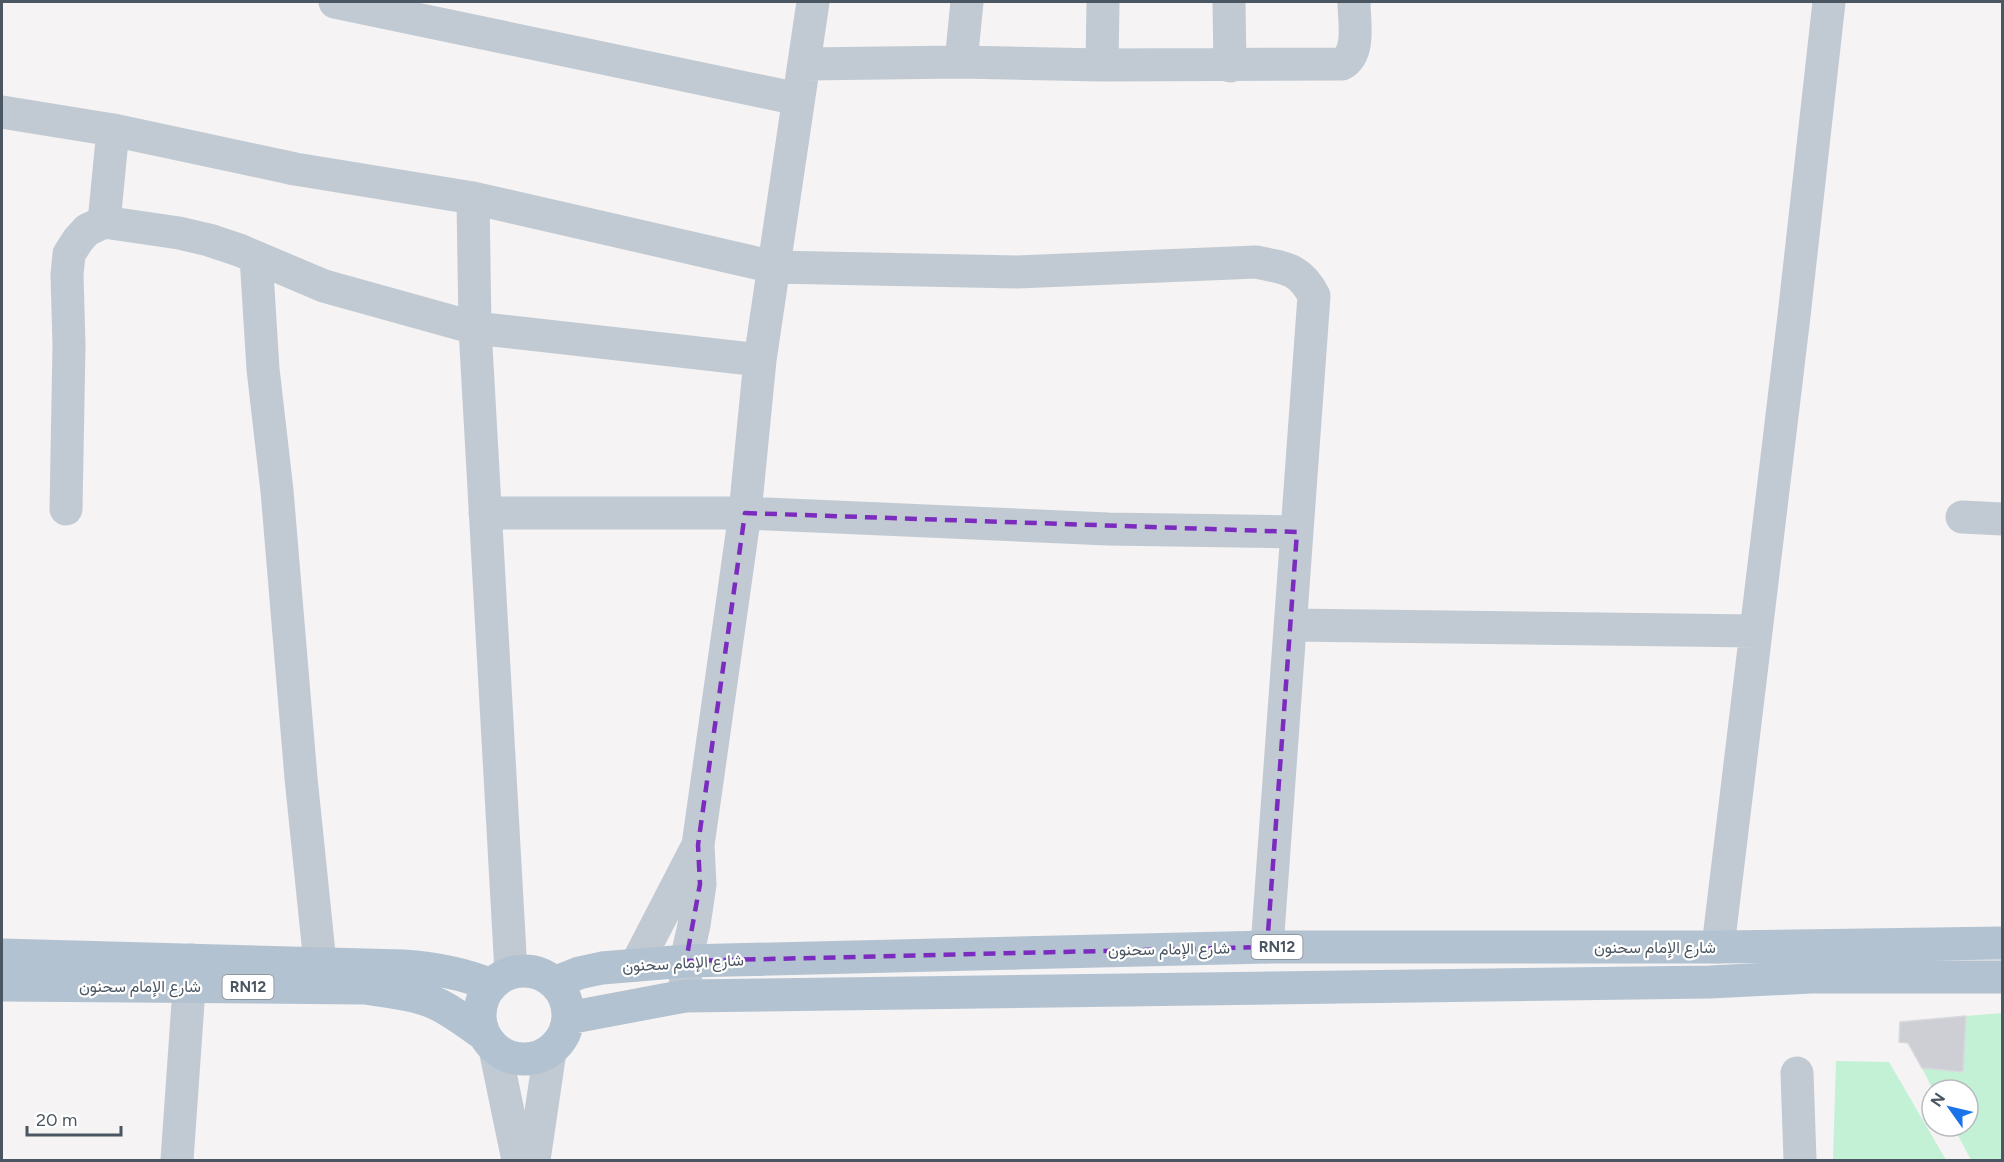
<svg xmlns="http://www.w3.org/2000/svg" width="2004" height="1162" font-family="Figtree,Vazirmatn,sans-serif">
<rect width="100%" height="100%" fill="#f5f3f3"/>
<path fill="#c3f1d5" d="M 2002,1013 L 2002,1160 L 1971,1160 L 1953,1126 L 1968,1126 L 1968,1090 L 1933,1090 L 1922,1068 L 1962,1072 L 1966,1016 Z
M 1836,1061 L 1889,1062 L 1946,1160 L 1833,1160 Z"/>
<path fill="#cdcfd5" stroke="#d7d9de" stroke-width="1.5" d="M 1966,1016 L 1963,1072 L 1922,1068 L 1908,1043 L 1899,1042 L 1900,1022 Z"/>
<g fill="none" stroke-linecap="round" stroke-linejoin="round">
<path stroke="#c1cad2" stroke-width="33" d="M 335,2 L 798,99
M 1229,2 L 1230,66
M 961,62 L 967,2
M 805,64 L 961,62 L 1102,65 L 1342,64 C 1361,53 1354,21 1354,2
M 1102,65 L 1103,2
M 2,112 L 113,130
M 473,198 L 475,328 L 511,972
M 104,222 L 113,130 L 295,169 L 473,198 L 774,267 L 1017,272 L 1256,262 C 1285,268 1300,268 1314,296 L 1267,947
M 256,257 L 263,369 L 277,491 L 301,778 L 320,963
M 66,509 L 69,345 L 67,275 L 69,254 L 78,240 L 87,230 L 104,222 L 179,233 L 209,240 L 239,250 L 324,286 L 475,328 L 760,360
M 485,513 L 745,513 L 1108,529 L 1297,532
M 1962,517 L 2002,519
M 1291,625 L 1755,631
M 1718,947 L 1794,316 L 1829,2
M 636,965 L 697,847
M 685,996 L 686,961 L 694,925 L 700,884 L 698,845 L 745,513 L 760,360 L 813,2
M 495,1049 L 518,1160
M 1797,1073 L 1800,1160
M 177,1160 L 191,960
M 534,1160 L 550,1051"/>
<path stroke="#b3c2d1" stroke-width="33" d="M 2,955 L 403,966 C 434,968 462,973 491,985
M480 1015a44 44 0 1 1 88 0a44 44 0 1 1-88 0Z
M 554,983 L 579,973 L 602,968 L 686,961 L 1267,947 L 1718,947 L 2002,943
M 2,985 L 364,988 C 386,991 409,993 430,1001 C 449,1008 466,1022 483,1034
M 568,1018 L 685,996 L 1710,982 L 1811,977 L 2002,977"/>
</g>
<path fill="none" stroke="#7b2cbf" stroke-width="4.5" stroke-dasharray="12 8" stroke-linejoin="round" d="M 745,513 L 1297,532 L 1267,947 L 686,961 L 700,884 L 698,845 Z"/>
<g text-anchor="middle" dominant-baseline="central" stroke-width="4.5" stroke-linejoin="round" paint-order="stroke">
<g fill="#fff" stroke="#808990" stroke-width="1.5">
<rect x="1251.5" y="935" width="51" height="24" rx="4.5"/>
<rect x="222.5" y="975" width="51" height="24" rx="4.5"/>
</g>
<g font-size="15" font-weight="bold" fill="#4a5661">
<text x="1277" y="947">RN12</text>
<text x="248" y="987">RN12</text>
</g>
<g font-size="16" fill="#4a5661" stroke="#fff">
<text x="1655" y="947">شارع الإمام سحنون</text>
<text transform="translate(1169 949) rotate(-1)">شارع الإمام سحنون</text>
<text transform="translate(683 963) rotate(-3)">شارع الإمام سحنون</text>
<text x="140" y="986">شارع الإمام سحنون</text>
</g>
</g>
<rect width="2004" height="1162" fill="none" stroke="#4a5661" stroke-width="6"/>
<g transform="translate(1950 1108) rotate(304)"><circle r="28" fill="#ffffff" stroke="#b7bbc0" stroke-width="1.5"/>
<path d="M0-4.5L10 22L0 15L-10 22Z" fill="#1a73e8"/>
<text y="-9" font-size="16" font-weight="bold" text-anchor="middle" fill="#4a5661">N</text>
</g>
<path d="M27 1126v9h94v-9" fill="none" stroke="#4a5661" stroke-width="3"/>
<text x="36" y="1126" font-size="18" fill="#4a5661" stroke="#ffffff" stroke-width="4.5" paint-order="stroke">20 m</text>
</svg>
